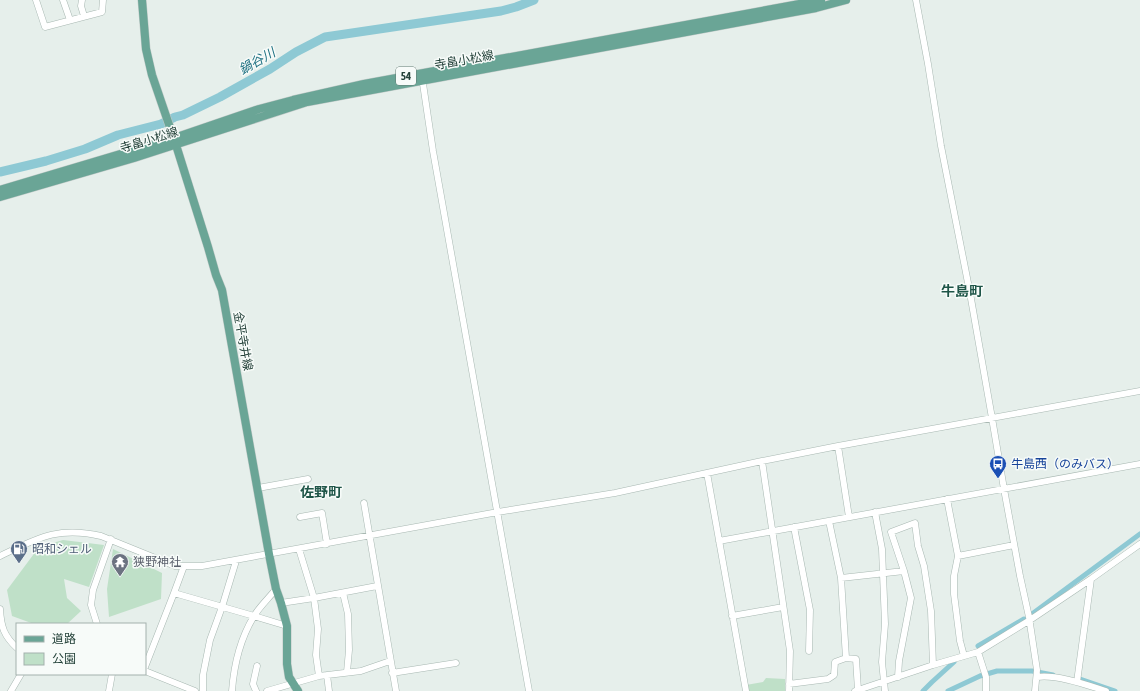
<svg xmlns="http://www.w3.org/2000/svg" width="1140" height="691" font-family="'Asap Condensed','Noto Sans JP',sans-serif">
<rect width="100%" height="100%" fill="#e6efeb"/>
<path fill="#bfe0c8" d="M 63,540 L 104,545 L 89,587 L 64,579 L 67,598 L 81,611 L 67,624 L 34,624 L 12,616 L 7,590 L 39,547 Z
M 113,549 L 162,573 L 161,599 L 109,617 L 107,589 Z
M 766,678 L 785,679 L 785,691 L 747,691 L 746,685 L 763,682 Z"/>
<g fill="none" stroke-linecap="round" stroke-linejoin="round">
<path stroke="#8ec9d4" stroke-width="5" d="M 1032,614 L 1140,534
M 978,646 L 1024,619
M 1080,679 L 1115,691
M 923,691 L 932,682 L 954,662
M 948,691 L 980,676 L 997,671 L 1032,671 L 1053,675"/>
<path stroke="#8ec9d4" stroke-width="9" d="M 0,172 L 46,161 L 85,149 L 118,135 L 161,124 L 175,117 L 183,115 L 220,97 L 270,69 L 296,52 L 325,37 L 501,11 L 516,7 L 534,0"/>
<defs>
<path id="minor" d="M 36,0 L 45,27 L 102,12 L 103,0
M 63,0 L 70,20
M 82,0 L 81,6 L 84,16
M 916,0 L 928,64 L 941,146 L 970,293 L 992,418 L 1004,489 L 1020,576 L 1029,617 L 1037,670 L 1035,691
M 422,77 L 433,151 L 529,691
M 838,446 L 849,517
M 762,461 L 790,651 L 789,691
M 707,473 L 746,691
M 258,488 L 308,479
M 947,499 L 958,556 L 954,576 L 954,594 L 960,641 L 964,656
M 364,503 L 396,691
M 875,512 L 882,549 L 885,624 L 882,662 L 885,691
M 300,517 L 322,513 L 327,544
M 829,521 L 841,578 L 846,658 L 856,659 L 858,690
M 794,527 L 810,610 L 809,651
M 719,541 L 1140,464
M 299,549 L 314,598 L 318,629 L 316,655 L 319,676
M 0,556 C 38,538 58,526 101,536 L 175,566 L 202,566 L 498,512 L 615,493 L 762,461 L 838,446 L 1140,391
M 958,556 L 1014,545
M 184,566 L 174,593 L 254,616 L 287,626
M 841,578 L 904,571
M 343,593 L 348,614 L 349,650 L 347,672
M 281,603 L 314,598 L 377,586
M 0,609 C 1,627 4,636 17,648
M 732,616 L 783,607
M 97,624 L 91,605 L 93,590 L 111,539
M 978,652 L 986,677 L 986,691
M 145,667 L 174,593
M 145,671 L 195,691
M 392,673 L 456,663
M 327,675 L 329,691
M 898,677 L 899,661 L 911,598 L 904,571 L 891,532 L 915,523 L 918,546 L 924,566 L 931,611 L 933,665
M 1037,677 C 1056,674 1087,685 1106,691
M 1077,682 L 1091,579
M 789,684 L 828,679 L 834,675 L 835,662 L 846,658
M 11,691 L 21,674
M 109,691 L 112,674
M 203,691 L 203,675 L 210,640 L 222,607 L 236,561
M 232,691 C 234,664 240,639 254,616 C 260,606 269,598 276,589
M 256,691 L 253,684 L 257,666
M 267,691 L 319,676 L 361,671 L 390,661
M 855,691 L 933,665 L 978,652 L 1030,620 L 1091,579 L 1140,544"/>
<path id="major" d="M 142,0 L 146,49 L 152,75 L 176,145 L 208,247 L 216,275 L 222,290 L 269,554 L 276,589 L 281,603 L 287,626 L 287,664 L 289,677 L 298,691
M 0,190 L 174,138 L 259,109 L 293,100 L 364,84 L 821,0
M 0,197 L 134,158 L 307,102 L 816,8 L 846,0"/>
</defs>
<use href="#minor" stroke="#a8b8b2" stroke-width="7"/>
<use href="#major" stroke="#c2cac8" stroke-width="9"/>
<use href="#minor" stroke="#fff" stroke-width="6"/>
<use href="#major" stroke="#6aa596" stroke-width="8"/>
</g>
<defs>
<symbol id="bus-pin" viewBox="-11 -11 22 30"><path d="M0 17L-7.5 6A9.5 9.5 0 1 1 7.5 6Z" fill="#1a4fb4" stroke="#f7fbf9"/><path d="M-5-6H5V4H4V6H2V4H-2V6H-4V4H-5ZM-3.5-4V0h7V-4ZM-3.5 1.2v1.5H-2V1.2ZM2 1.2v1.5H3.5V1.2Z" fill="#fff"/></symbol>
<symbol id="fuel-pin" viewBox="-11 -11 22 30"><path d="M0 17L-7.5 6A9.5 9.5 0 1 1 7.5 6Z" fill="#5c6f8a" stroke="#f7fbf9"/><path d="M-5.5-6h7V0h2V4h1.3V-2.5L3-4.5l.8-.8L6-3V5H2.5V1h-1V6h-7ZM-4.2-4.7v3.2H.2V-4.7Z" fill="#fff"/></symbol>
<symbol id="temple-pin" viewBox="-11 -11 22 30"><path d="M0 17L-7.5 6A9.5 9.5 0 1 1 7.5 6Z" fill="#6b7280" stroke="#f7fbf9"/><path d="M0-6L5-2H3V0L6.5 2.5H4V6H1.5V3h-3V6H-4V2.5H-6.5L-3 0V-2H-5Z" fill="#fff"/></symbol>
</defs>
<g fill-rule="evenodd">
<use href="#bus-pin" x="988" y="454" width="20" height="27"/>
<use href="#fuel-pin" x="9" y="539" width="20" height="27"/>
<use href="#temple-pin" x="110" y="552" width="20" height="27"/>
</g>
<g text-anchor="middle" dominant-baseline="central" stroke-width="3" stroke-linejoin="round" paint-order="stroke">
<rect fill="#f7fbf9" stroke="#637a73" stroke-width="1" x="396" y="67" width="20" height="18" rx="3"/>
<g font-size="11" font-weight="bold" fill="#24423a">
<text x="406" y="76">54</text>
</g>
<g font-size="12" fill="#24423a" stroke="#f7fbf9">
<text transform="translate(464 60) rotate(-10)">寺畠小松線</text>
<text transform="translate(149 140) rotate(-17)">寺畠小松線</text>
<text transform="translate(243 341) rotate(80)">金平寺井線</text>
</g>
<g font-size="12" fill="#164399" stroke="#f7fbf9" text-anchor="start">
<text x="1011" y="464">牛島西（のみバス）</text>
</g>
<g font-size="12" fill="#4e5e75" stroke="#f7fbf9" text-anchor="start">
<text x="32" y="549">昭和シェル</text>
</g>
<g font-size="12" fill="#5b616d" stroke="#f7fbf9" text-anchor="start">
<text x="133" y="562">狭野神社</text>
</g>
<g font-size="13" font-style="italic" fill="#1c6f80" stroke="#f7fbf9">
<text transform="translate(257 61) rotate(-30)">鍋谷川</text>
</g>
<g font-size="14" font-weight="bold" fill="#1f5548" stroke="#f7fbf9">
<text x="962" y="291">牛島町</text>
<text x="321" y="492">佐野町</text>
</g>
</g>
<rect x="16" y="623" width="130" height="52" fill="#f7fbf9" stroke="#a3b1ad"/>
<rect x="24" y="636" width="20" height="6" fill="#6aa596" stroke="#a3b1ad"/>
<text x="52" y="643" font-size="12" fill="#24423a">道路</text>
<rect x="24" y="653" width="20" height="12" fill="#bfe0c8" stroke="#a3b1ad"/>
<text x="52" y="663" font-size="12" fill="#24423a">公園</text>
</svg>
